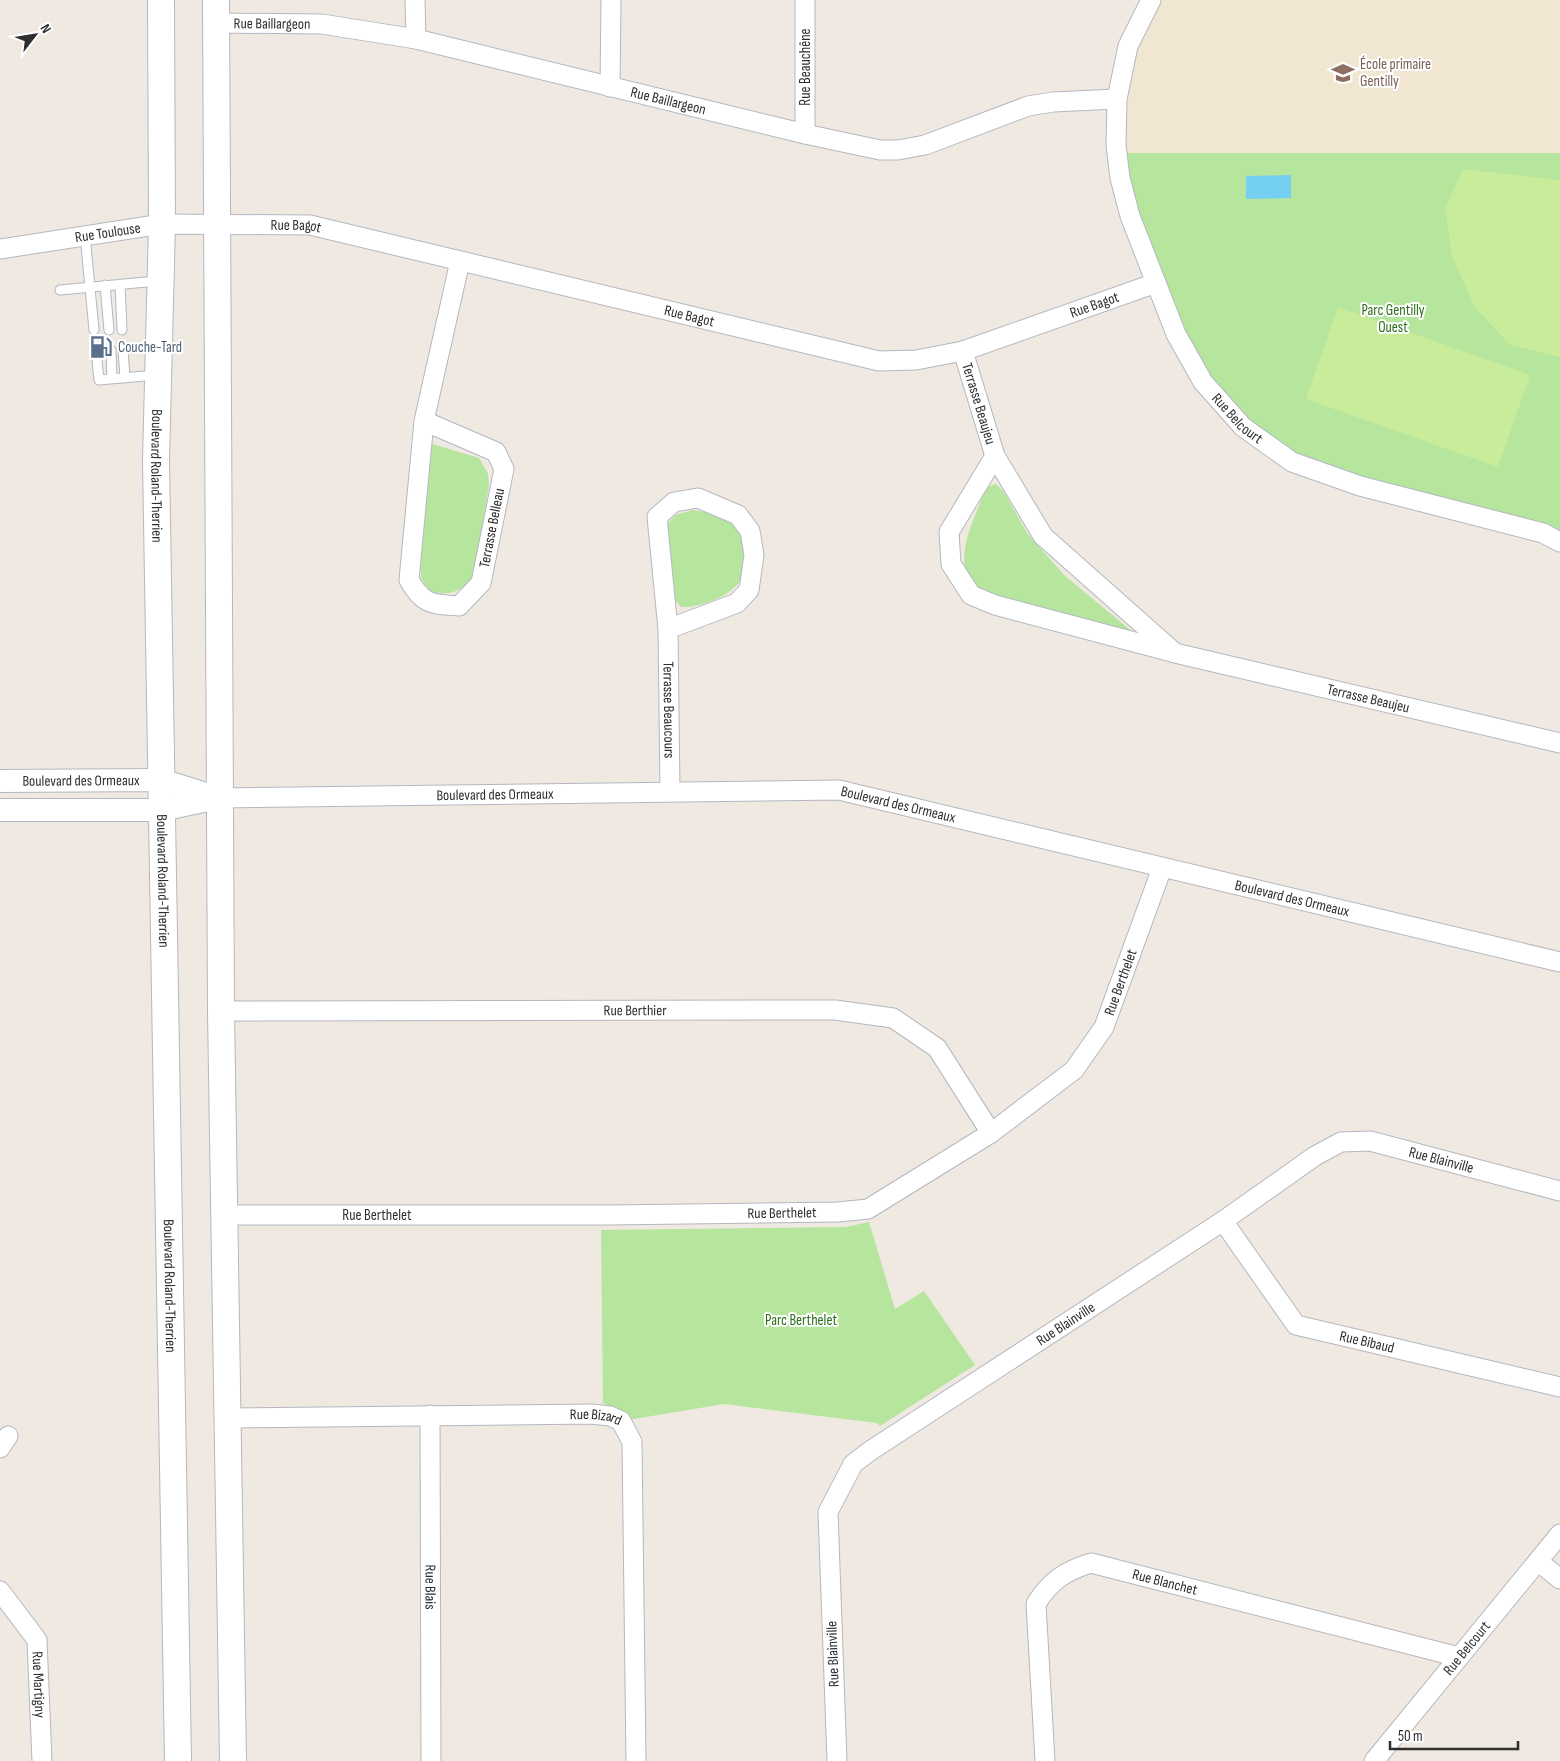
<svg xmlns="http://www.w3.org/2000/svg" width="1560" height="1761" font-family="'Sofia Sans Condensed',sans-serif">
<rect width="100%" height="100%" fill="#efe9e1"/>
<path fill="#f0e6d1" d="M 1156,0 L 1560,0 L 1560,153 L 1121,153 L 1130,46 Z"/>
<path fill="#b6e59e" d="M 1121,153 L 1560,153 L 1560,538 L 1293,460 L 1247,424 L 1190,349 L 1150,256 Z
M 432,444 L 479,458 L 488,474 L 489,486 L 474,574 C 461,593 451,596 429,591 L 421,578 L 420,563 Z
M 996,484 L 1004,492 L 1027,533 L 1064,575 L 1140,638 L 985,593 C 980,587 972,582 968,576 C 955,553 978,509 987,487 Z
M 693,510 C 703,512 722,513 730,519 C 748,534 754,566 737,585 C 725,598 698,608 681,607 L 675,600 L 666,526 L 675,515 Z
M 869,1222 L 895,1309 L 924,1291 L 975,1365 L 880,1426 L 877,1423 L 724,1404 L 628,1420 L 617,1410 L 603,1403 L 601,1230 L 846,1227 Z"/>
<path fill="#c9ec9a" d="M 1463,169 L 1560,180 L 1560,357 L 1510,345 L 1475,307 L 1452,257 L 1445,209 Z
M 1338,307 L 1530,375 L 1498,467 L 1306,399 Z"/>
<path fill="#75cff0" d="M 1291,175 L 1291,198 L 1246,199 L 1246,176 Z"/>
<g fill="none" stroke-linecap="round" stroke-linejoin="round">
<defs>
<path id="service" d="M 85,235 L 94,330
M 120,284 L 122,330
M 105,285 L 109,330
M 60,290 L 157,281
M 96,350 L 99,380 L 156,375
M 111,350 L 112,379
M 123,350 L 125,378"/>
<g id="minor">
<path d="M 415,0 L 416,39"/>
<path d="M 805,0 L 805,134"/>
<path id="s1" d="M 1151,0 L 1128,46 L 1117,99 L 1116,145 L 1120,178 L 1130,216 L 1176,334 L 1203,382 L 1243,427 L 1292,462 L 1360,486 L 1543,533 L 1560,542"/>
<path id="s2" d="M 216,23 L 322,24 L 416,39 L 805,134 L 880,150 L 898,150 L 925,145 L 1028,106 L 1053,102 L 1117,99"/>
<path d="M 610,87 L 611,0"/>
<path id="s3" d="M 0,249 L 162,224 L 310,225 L 879,361 L 916,360 L 963,351 L 1156,283"/>
<path id="s4" d="M 963,351 L 995,456 L 1043,536 L 1175,653 L 1560,743"/>
<path d="M 424,421 L 496,452 L 504,469 L 481,583 L 459,606 C 432,604 423,605 409,580 L 424,421 L 460,261"/>
<path d="M 995,456 L 949,532 L 951,564 L 971,595 L 995,605 L 1172,652"/>
<path id="s5" d="M 668,629 L 737,603 L 749,590 L 754,555 L 750,531 L 738,515 L 698,498 L 674,502 L 657,517 L 668,629 L 670,791"/>
<path id="s6" d="M 219,798 L 839,790 L 1560,962"/>
<path id="s7" d="M 221,1011 L 835,1010 L 893,1018 L 937,1048 L 991,1133"/>
<path id="s8" d="M 226,1215 L 609,1215 L 838,1212 L 868,1209 L 991,1133 L 1074,1070 L 1104,1027 L 1162,868"/>
<path id="s9" d="M 1223,1221 L 1296,1325 L 1560,1387"/>
<path id="s10" d="M 430,1415 L 431,1761"/>
<path id="s11" d="M 226,1418 L 591,1414 L 610,1416 L 621,1421 L 632,1442 L 636,1761"/>
<path d="M 0,1448 L 8,1436"/>
<path d="M 1539,1562 L 1560,1579"/>
<path id="s12" d="M 0,1591 L 37,1640 L 42,1761"/>
<path id="s13" d="M 837,1761 L 828,1512 L 853,1464 L 870,1451 L 1223,1221 L 1315,1156 L 1341,1142 L 1370,1141 L 1560,1191"/>
<path id="s14" d="M 1045,1761 L 1036,1604 C 1050,1581 1065,1571 1091,1563 L 1459,1657"/>
<path id="s15" d="M 1374,1761 L 1560,1534"/>
</g>
<g id="tertiary">
<path id="s16" d="M 0,781 L 161,780 L 219,798"/>
<path d="M 0,810 L 161,810 L 218,798"/>
</g>
<g id="secondary">
<path id="s17" d="M 161,0 L 162,224 L 156,461 L 178,1761"/>
<path d="M 216,0 L 221,1011 L 233,1761"/>
</g>
</defs>
<use href="#service" stroke="#b4b7c1" stroke-width="11"/>
<use href="#minor" stroke="#b4b7c1" stroke-width="21"/>
<use href="#tertiary" stroke="#b4b7c1" stroke-width="24"/>
<use href="#secondary" stroke="#b4b7c1" stroke-width="28"/>
<use href="#service" stroke="#fff" stroke-width="9"/>
<use href="#minor" stroke="#fff" stroke-width="19"/>
<use href="#tertiary" stroke="#fff" stroke-width="22"/>
<use href="#secondary" stroke="#fff" stroke-width="26"/>
</g>
<defs>
<symbol id="school-bare" viewBox="-9 -9 18 18"><path d="M0-5L7-2L0 1L-7-2ZM-4 1L0 2.5L4 1V4Q0 6-4 4Z" fill="#8d6e63" stroke="#fff" stroke-width="2.5" paint-order="stroke"/></symbol>
<symbol id="fuel-bare" viewBox="-9 -9 18 18"><path d="M-5.5-6h7V0h2V4h1.3V-2.5L3-4.5l.8-.8L6-3V5H2.5V1h-1V6h-7ZM-4.2-4.7v3.2H.2V-4.7Z" fill="#5c6f8a" stroke="#fff" stroke-width="2.5" paint-order="stroke"/></symbol>
</defs>
<g fill-rule="evenodd">
<use href="#school-bare" x="1327" y="57" width="32" height="32"/>
<use href="#fuel-bare" x="85" y="331" width="32" height="32"/>
</g>
<g text-anchor="middle" dominant-baseline="central" stroke-width="4" stroke-linejoin="round" paint-order="stroke">
<g font-size="15" fill="#2e2e2e" stroke="#fff">
<text stroke="none"><textPath href="#s2" startOffset="56">Rue Baillargeon</textPath></text>
<text transform="translate(805 67) rotate(-90)">Rue Beauchêne</text>
<text stroke="none"><textPath href="#s2" startOffset="461">Rue Baillargeon</textPath></text>
<text stroke="none"><textPath href="#s3" startOffset="298">Rue Bagot</textPath></text>
<text stroke="none"><textPath href="#s3" startOffset="109">Rue Toulouse</textPath></text>
<text stroke="none"><textPath href="#s3" startOffset="1121">Rue Bagot</textPath></text>
<text stroke="none"><textPath href="#s3" startOffset="702">Rue Bagot</textPath></text>
<text stroke="none"><textPath href="#s4" startOffset="55">Terrasse Beaujeu</textPath></text>
<text stroke="none"><textPath href="#s1" startOffset="456">Rue Belcourt</textPath></text>
<text stroke="none"><textPath href="#s17" startOffset="476">Boulevard Roland-Therrien</textPath></text>
<text transform="translate(492 528) rotate(-79)">Terrasse Belleau</text>
<text stroke="none"><textPath href="#s4" startOffset="578">Terrasse Beaujeu</textPath></text>
<text stroke="none"><textPath href="#s5" startOffset="455">Terrasse Beaucours</textPath></text>
<text stroke="none"><textPath href="#s16" startOffset="81">Boulevard des Ormeaux</textPath></text>
<text stroke="none"><textPath href="#s6" startOffset="276">Boulevard des Ormeaux</textPath></text>
<text stroke="none"><textPath href="#s6" startOffset="681">Boulevard des Ormeaux</textPath></text>
<text stroke="none"><textPath href="#s17" startOffset="881">Boulevard Roland-Therrien</textPath></text>
<text stroke="none"><textPath href="#s6" startOffset="1086">Boulevard des Ormeaux</textPath></text>
<text stroke="none"><textPath href="#s8" startOffset="991">Rue Berthelet</textPath></text>
<text stroke="none"><textPath href="#s7" startOffset="414">Rue Berthier</textPath></text>
<text stroke="none"><textPath href="#s13" startOffset="991">Rue Blainville</textPath></text>
<text stroke="none"><textPath href="#s8" startOffset="556">Rue Berthelet</textPath></text>
<text stroke="none"><textPath href="#s8" startOffset="151">Rue Berthelet</textPath></text>
<text stroke="none"><textPath href="#s17" startOffset="1286">Boulevard Roland-Therrien</textPath></text>
<text stroke="none"><textPath href="#s13" startOffset="558">Rue Blainville</textPath></text>
<text stroke="none"><textPath href="#s9" startOffset="200">Rue Bibaud</textPath></text>
<text stroke="none"><textPath href="#s11" startOffset="370">Rue Bizard</textPath></text>
<text stroke="none"><textPath href="#s14" startOffset="304">Rue Blanchet</textPath></text>
<text stroke="none"><textPath href="#s10" startOffset="172">Rue Blais</textPath></text>
<text stroke="none"><textPath href="#s15" startOffset="146">Rue Belcourt</textPath></text>
<text transform="translate(833 1654) rotate(-92)">Rue Blainville</text>
<text stroke="none"><textPath href="#s12" startOffset="106">Rue Martigny</textPath></text>
</g>
<g font-size="15" fill="#785e54" stroke="#fff" text-anchor="start">
<text x="1360" y="64">École primaire<tspan x="1360" dy="17">Gentilly</tspan></text>
</g>
<g font-size="15" fill="#2c6e1b" stroke="#fff">
<text x="1393" y="310">Parc Gentilly<tspan x="1393" dy="17">Ouest</tspan></text>
<text x="801" y="1320">Parc Berthelet</text>
</g>
<g font-size="15" fill="#4e5e75" stroke="#fff" text-anchor="start">
<text x="118" y="347">Couche-Tard</text>
</g>
</g>
<g transform="translate(35 35) rotate(59)" stroke="#ffffff" stroke-width="4" paint-order="stroke">
<path d="M0-4L9 19L0 12L-9 19Z" fill="#2e2e2e"/>
<text y="-8" font-size="14" font-weight="bold" text-anchor="middle" fill="#2e2e2e">N</text>
</g>
<path d="M1390 1741v8h128v-8" fill="none" stroke="#2e2e2e" stroke-width="2.5"/>
<text x="1398" y="1741" font-size="15" fill="#2e2e2e" stroke="#ffffff" stroke-width="4" paint-order="stroke">50 m</text>
</svg>
